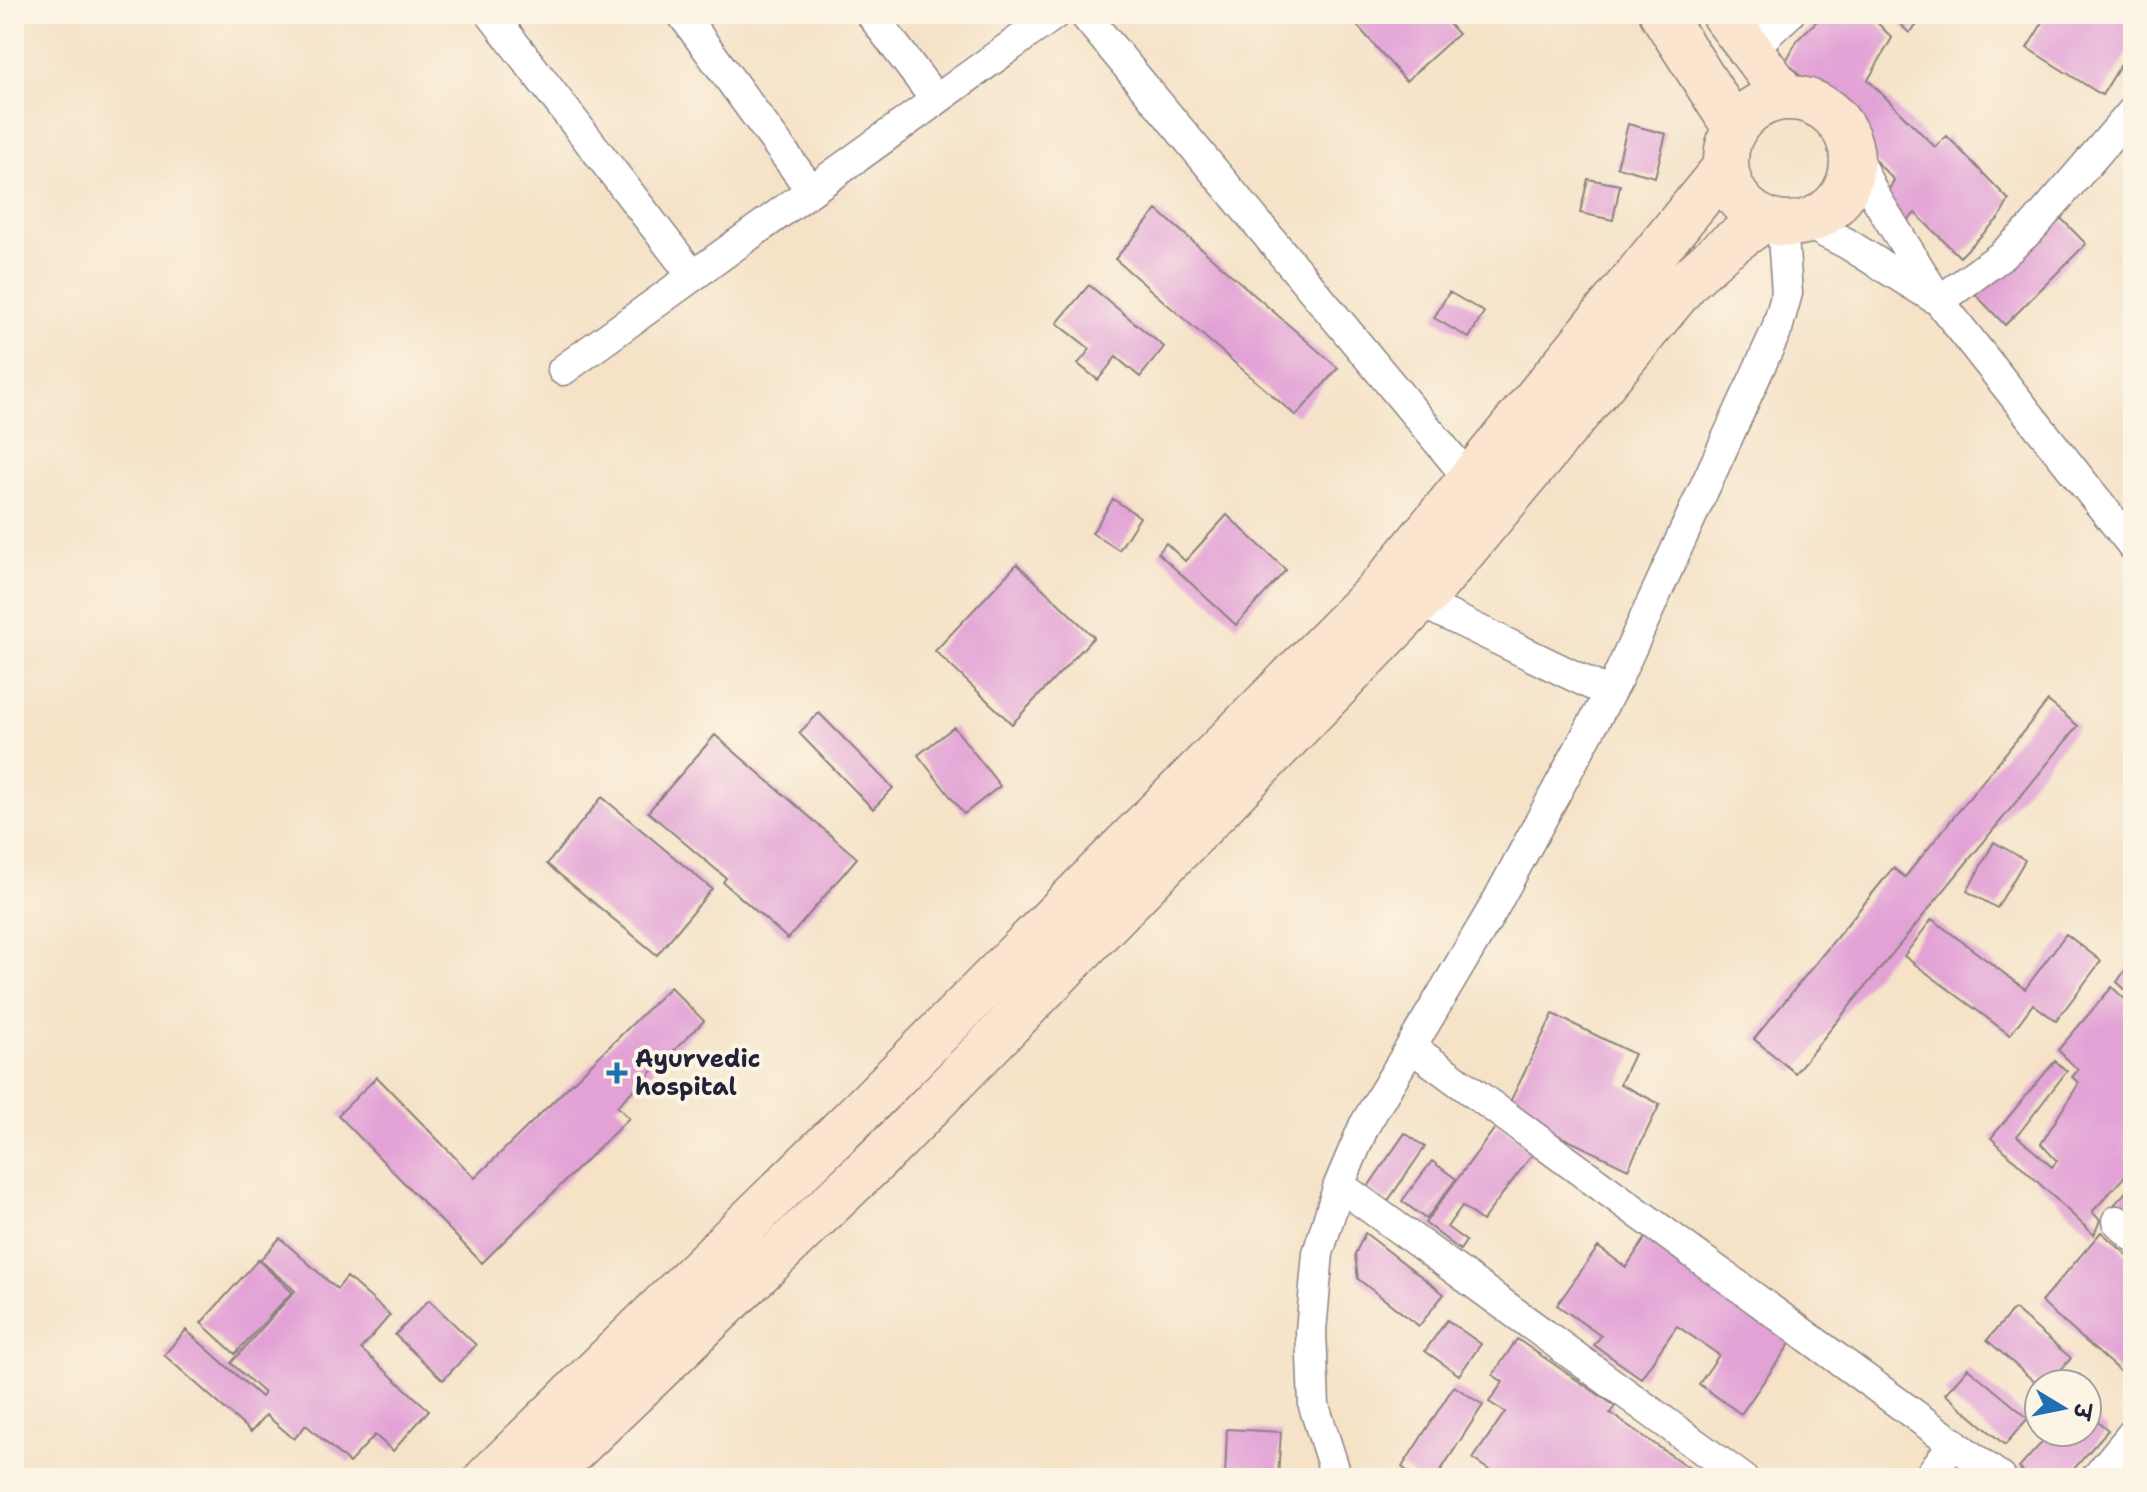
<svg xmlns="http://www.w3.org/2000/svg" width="2147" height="1492" font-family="'Shantell Sans','Playpen Sans Deva',sans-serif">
<rect width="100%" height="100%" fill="#fcf5e5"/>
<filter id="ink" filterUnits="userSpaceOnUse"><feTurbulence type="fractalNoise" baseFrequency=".0125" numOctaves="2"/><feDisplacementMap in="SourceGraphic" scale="16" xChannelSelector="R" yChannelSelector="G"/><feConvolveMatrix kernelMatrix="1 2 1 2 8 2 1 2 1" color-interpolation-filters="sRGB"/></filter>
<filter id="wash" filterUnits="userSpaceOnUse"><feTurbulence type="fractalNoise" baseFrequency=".006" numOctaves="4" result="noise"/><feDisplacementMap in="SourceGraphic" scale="32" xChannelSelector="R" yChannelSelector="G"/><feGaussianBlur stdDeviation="1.8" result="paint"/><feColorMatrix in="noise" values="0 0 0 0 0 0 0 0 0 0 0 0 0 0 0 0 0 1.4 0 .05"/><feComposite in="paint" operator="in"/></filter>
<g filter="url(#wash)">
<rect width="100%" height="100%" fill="#f5e2c7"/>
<g id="blocks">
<path fill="#e2a2d6" d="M 1347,14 L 1440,14 L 1458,34 L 1406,81 Z
M 1824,14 L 1869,14 L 1892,38 L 1868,80 L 1935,147 L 1947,136 L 2009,200 L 1999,218 L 1960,257 L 1915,213 L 1905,223 L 1883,201 L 1894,180 L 1796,79 L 1809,85 L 1786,61 L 1798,39 Z
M 1891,14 L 1928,14 L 1909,33 Z
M 2048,14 L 2133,15 L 2133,45 L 2102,95 L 2027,48 Z
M 1628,124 L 1666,134 L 1655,177 L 1617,167 Z
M 1588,179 L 1620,185 L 1613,220 L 1580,213 Z
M 1157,210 L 1338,368 L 1296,416 L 1115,259 Z
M 2053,210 L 2086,244 L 2005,325 L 1972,291 Z
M 1089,285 L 1164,347 L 1140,377 L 1116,357 L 1098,380 L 1078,364 L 1090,349 L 1057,323 Z
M 1449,292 L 1484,312 L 1469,338 L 1434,318 Z
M 1113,499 L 1140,517 L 1119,550 L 1092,533 Z
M 1227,515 L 1286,570 L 1236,625 L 1158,553 L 1166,543 L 1185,561 Z
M 1017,564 L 1094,637 L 1012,724 L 935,651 Z
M 2048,701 L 2078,726 L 1795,1073 L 1754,1039 L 1893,868 L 1905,877 Z
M 819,713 L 893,788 L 873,809 L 799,733 Z
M 954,727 L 1000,786 L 964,814 L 918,755 Z
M 715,735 L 857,858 L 788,939 L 723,882 L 726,878 L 648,812 Z
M 602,797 L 712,889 L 657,955 L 547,864 Z
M 1994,842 L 2025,860 L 1997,908 L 1967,891 Z
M 1932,919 L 2025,989 L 2066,934 L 2101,961 L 2056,1021 L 2033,1004 L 2010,1035 L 1904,956 Z
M 2133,959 L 2133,997 L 2117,982 Z
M 670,987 L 704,1021 L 617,1106 L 629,1118 L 482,1263 L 338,1115 L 377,1077 L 475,1178 Z
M 2112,987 L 2133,1007 L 2133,1183 L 2125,1176 L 2092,1212 L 2100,1220 L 2094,1235 L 1991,1138 L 2055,1061 L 2067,1071 L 2017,1136 L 2052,1167 L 2057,1161 L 2041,1144 L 2079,1083 L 2072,1077 L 2078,1070 L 2058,1050 Z
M 1553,1014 L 1634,1054 L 1620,1084 L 1660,1104 L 1628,1169 L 1506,1110 Z
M 1498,1124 L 1535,1151 L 1482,1221 L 1462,1206 L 1447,1227 L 1466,1241 L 1460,1250 L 1425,1223 Z
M 1405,1133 L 1425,1147 L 1387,1202 L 1367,1188 Z
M 1432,1161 L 1456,1179 L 1426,1219 L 1402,1201 Z
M 2133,1184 L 2133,1222 L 2114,1205 Z
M 2101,1232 L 2133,1260 L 2133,1383 L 2041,1302 Z
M 1365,1233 L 1444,1294 L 1419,1326 L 1358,1279 L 1355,1254 Z
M 1647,1236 L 1794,1338 L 1741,1414 L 1699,1384 L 1719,1355 L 1677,1326 L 1641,1378 L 1594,1345 L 1601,1336 L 1557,1305 L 1598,1247 L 1626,1267 Z
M 280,1238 L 337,1289 L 347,1277 L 390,1315 L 361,1349 L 429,1410 L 393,1451 L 375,1435 L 349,1463 L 306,1425 L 294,1439 L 266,1415 L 251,1432 L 164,1355 L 186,1330 L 261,1397 L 264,1393 L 231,1363 L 295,1291 L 260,1260 Z
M 258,1260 L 292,1292 L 235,1354 L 201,1323 Z
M 429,1300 L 476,1345 L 443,1380 L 395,1335 Z
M 2014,1309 L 2071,1358 L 2049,1384 L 2037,1384 L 1987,1340 Z
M 1447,1320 L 1481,1344 L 1459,1375 L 1425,1351 Z
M 1517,1339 L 1615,1406 L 1610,1413 L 1704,1478 L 1484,1478 L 1489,1470 L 1473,1459 L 1505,1412 L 1489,1402 L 1503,1382 L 1493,1375 Z
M 1968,1368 L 2028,1418 L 2005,1445 L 1945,1394 Z
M 1454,1386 L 1483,1405 L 1436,1478 L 1415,1478 L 1402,1467 Z
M 2087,1412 L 2108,1430 L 2066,1478 L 2031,1478 L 2019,1468 L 2051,1432 L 2087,1432 Z
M 1227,1429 L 1281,1432 L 1278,1478 L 1225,1478 Z
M 2133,1453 L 2133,1478 L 2110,1478 Z"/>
</g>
</g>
<g filter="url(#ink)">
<use href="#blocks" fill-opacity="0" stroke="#8c8281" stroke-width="2"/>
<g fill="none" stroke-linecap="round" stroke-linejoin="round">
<defs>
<path id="minor" d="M 491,14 L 693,276
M 682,14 L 811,190
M 871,14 L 936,100
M 1084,14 L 1470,480
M 1750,50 L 1789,14
M 1850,145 L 1873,193 L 1939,301 L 2133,546
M 1804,222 L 1846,243 L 1934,298
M 1939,301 L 2000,257 L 2032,228 L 2133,111
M 563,370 L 1055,14
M 1404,594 L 1609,693
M 1411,1047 L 2001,1478
M 1339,1185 L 1742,1478
M 2117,1221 L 2133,1236
M 1337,1478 L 1314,1406 L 1311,1331 L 1318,1253 L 1339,1185 L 1364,1126 L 1493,909 L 1617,679 L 1777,329 L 1787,293 L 1782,223
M 1928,1478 L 1954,1443
M 2096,1478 L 2133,1433"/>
<path id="secondary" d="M 1662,14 L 1735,128
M 1723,14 L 1786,97
M1726 161a63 63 0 1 1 126 0a63 63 0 1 1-126 0Z
M 487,1478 L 863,1109 L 1384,584 L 1726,166
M 545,1478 L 895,1142 L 1433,588 L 1689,280 L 1723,249 L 1765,219"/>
</defs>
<use href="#minor" stroke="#8c8281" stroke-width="33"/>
<use href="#secondary" stroke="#8c8281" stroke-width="47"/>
<use href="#minor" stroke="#fff" stroke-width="30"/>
<use href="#secondary" stroke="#fce5cf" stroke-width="44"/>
</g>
</g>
<path fill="#1f6fb2" stroke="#fcf5e5" stroke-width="3" d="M613 1061h8v8h8v8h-8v8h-8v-8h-8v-8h8z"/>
<g text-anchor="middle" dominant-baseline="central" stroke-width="8" stroke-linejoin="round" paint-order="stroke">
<g font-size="24" font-weight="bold" fill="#22223b" stroke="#fcf5e5" text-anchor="start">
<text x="635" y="1059">Ayurvedic<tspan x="635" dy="28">hospital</tspan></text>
</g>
</g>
<rect width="2147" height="1492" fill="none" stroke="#fcf5e5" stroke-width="48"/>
<g transform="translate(2063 1408) rotate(100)"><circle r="38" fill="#fcf5e5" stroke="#a5a1a1" stroke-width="2"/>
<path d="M0-6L14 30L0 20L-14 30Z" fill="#1f6fb2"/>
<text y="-12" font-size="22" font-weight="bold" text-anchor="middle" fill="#22223b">उ</text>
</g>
</svg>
